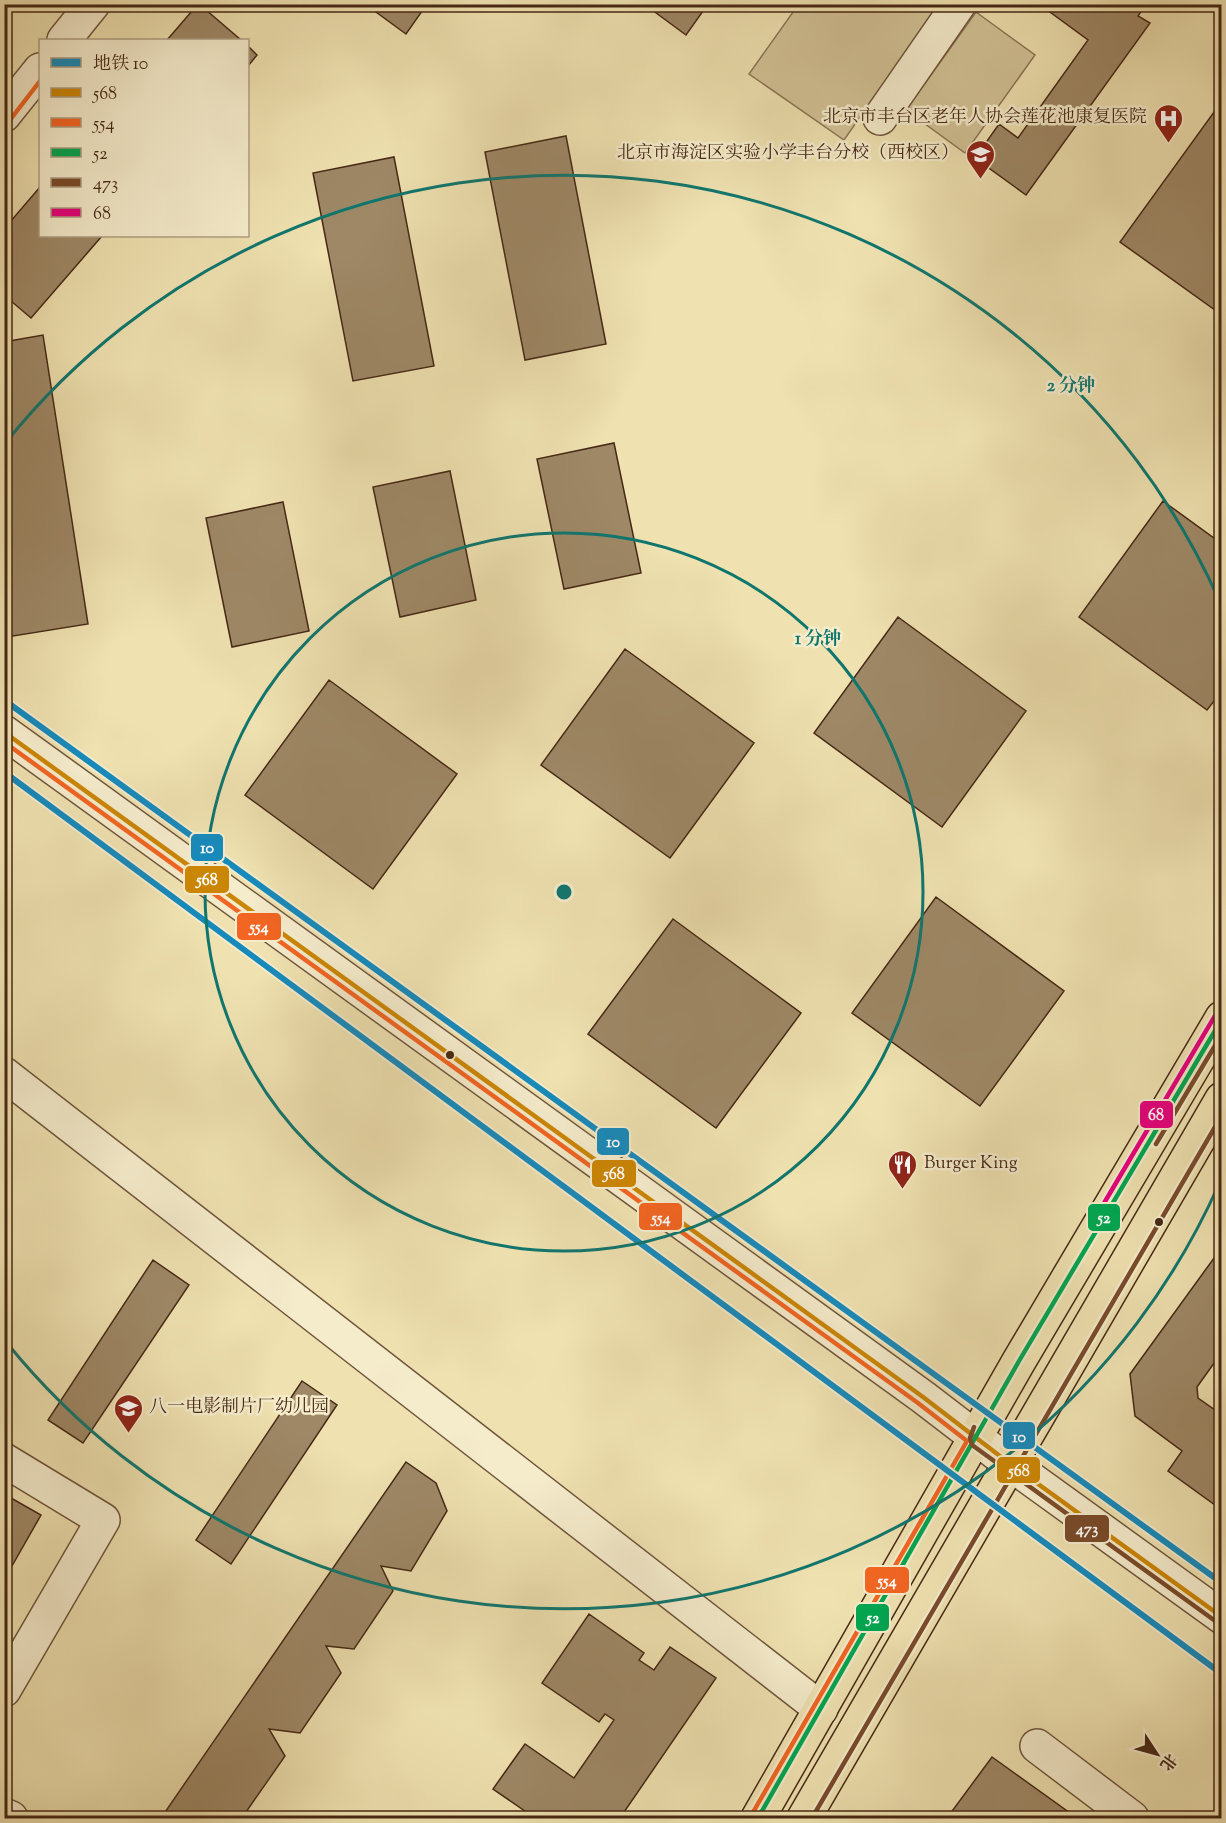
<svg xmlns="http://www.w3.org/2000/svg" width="1226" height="1823" font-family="'Sorts Mill Goudy','Noto Serif SC',serif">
<rect width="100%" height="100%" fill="#efe1b0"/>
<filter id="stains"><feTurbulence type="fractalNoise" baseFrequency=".00333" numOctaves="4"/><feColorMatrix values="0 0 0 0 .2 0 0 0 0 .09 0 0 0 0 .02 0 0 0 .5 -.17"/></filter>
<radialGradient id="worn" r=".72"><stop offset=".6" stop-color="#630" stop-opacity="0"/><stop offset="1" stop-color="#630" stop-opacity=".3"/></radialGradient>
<path fill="#d2c296" stroke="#8c7556" stroke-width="1.5" d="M 798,5 L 938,5 L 844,140 L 749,74 Z
M 976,12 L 1035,55 L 965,153 L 906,110 Z"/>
<path fill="#9e8866" stroke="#462815" stroke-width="1.5" d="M 198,4 L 199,4 L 241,40 L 167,40 Z
M 365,4 L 427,4 L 406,34 Z
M 644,4 L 708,4 L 686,35 Z
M 1039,4 L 1146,4 L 1138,16 L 1150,23 L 1026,195 L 975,158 L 999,124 L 1018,138 L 1088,40 Z
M 248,46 L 257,55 L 248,66 Z
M 1222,101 L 1222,315 L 1120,242 Z
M 566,136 L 606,344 L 525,360 L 485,152 Z
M 394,157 L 434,366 L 353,381 L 313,173 Z
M 40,187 L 40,236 L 102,236 L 31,318 L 4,295 L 4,229 Z
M 43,335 L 88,624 L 7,637 L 4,622 L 4,342 Z
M 614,443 L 641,573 L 564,589 L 537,459 Z
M 450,471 L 476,600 L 400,617 L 373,487 Z
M 1163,501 L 1222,544 L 1222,691 L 1207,710 L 1079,617 Z
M 283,502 L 309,631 L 232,647 L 206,518 Z
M 898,617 L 1026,711 L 942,827 L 814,733 Z
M 625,649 L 754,743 L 670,858 L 541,765 Z
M 329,680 L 457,774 L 373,889 L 245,795 Z
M 936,897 L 1064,991 L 980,1106 L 852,1013 Z
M 673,919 L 801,1013 L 716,1128 L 588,1034 Z
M 1222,1247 L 1222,1352 L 1197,1387 L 1198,1398 L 1222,1415 L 1222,1510 L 1168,1471 L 1182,1451 L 1135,1416 L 1130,1374 Z
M 153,1260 L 189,1285 L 83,1443 L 48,1420 Z
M 302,1381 L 337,1405 L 231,1564 L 196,1540 Z
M 406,1462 L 436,1483 L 447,1511 L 411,1571 L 381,1566 L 393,1591 L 354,1649 L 326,1646 L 341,1673 L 300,1733 L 269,1729 L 285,1756 L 246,1812 L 217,1818 L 161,1818 Z
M 4,1494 L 41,1515 L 4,1580 Z
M 589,1614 L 644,1653 L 639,1660 L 654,1670 L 670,1647 L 716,1678 L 620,1818 L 535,1818 L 493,1789 L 525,1744 L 574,1778 L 614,1720 L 605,1714 L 599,1722 L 542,1683 Z
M 992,1757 L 1077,1818 L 947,1818 Z"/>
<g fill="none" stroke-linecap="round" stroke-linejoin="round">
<defs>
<path id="minor" d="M 64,40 L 93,4
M 4,115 L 40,70
M 880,118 L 959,4
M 4,732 L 923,1397 L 1009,1463 L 1222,1617
M 4,1074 L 821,1709
M 4,1460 L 103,1520 L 4,1690
M 1037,1746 L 1132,1818
M 4,1815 L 11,1818"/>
<path id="major" d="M 758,1818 L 1019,1361 L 1222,1018
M 804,1818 L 1222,1099"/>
</defs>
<use href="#minor" stroke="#70563c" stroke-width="36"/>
<use href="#major" stroke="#462815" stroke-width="36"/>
<use href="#minor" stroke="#f5eccc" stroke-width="33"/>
<use href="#major" stroke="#efe1b0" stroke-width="33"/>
<defs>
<path id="bus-1" d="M 4,732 L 923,1397 L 1009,1463 L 1222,1617"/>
<path id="bus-2" d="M 10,120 L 40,81
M 4,742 L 918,1403 L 967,1441 L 752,1814"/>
<path id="bus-3" d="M 758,1818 L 1019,1361 L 1222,1019"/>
<path id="bus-4" d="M 1156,1144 L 1222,1034
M 974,1427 L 970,1438 L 972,1445 L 1218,1623
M 812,1818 L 1222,1115"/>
<path id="bus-5" d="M 1097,1215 L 1216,1014"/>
</defs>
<use href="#bus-1" stroke="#f5eccc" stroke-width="9"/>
<use href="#bus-2" stroke="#f5eccc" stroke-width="9"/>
<use href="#bus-3" stroke="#f5eccc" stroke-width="9"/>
<use href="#bus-4" stroke="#f5eccc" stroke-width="9"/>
<use href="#bus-5" stroke="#f5eccc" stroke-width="9"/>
<use href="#bus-1" stroke="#cb8605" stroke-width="4.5"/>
<use href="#bus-2" stroke="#f26522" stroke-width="4.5"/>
<use href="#bus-3" stroke="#00a651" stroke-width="4.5"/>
<use href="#bus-4" stroke="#7a4b2a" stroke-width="4.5"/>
<use href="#bus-5" stroke="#e5007d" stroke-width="4.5"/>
<defs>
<path id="metro-1" d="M 4,700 L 1222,1583
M 4,772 L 1222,1674"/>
</defs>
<use href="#metro-1" stroke="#f5eccc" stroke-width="10"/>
<use href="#metro-1" stroke="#178abb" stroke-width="6"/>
</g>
<g fill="none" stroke="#0f766e" stroke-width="3">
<circle cx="564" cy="892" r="359"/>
<path d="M1219 1184A717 717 0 0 1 7 1343M7 441A717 717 0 0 1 1219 600"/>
</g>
<defs>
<symbol id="hospital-pin" viewBox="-11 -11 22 30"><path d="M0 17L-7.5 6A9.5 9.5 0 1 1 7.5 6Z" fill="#8f2418" stroke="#f5eccc"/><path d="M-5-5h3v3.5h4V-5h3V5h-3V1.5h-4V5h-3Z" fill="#fff"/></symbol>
<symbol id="school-pin" viewBox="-11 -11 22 30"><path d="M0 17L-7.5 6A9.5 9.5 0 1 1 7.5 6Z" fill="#8f2418" stroke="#f5eccc"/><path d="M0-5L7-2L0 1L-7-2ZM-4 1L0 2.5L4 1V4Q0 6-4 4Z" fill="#fff"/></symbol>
<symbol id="restaurant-pin" viewBox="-11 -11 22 30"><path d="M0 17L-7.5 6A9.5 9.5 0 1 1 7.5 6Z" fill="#8f2418" stroke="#f5eccc"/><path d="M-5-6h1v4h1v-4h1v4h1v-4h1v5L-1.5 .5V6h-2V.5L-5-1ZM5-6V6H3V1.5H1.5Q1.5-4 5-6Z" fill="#fff"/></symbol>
</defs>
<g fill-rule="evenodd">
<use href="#hospital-pin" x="1152" y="102" width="33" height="45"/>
<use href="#school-pin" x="964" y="138" width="33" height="45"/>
<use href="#restaurant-pin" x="886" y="1148" width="33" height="45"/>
<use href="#school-pin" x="112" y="1392" width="33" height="45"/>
</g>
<g fill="#462815" stroke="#f5eccc" stroke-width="2">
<circle cx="450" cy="1055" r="5"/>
<circle cx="1159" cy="1222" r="5"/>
</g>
<g text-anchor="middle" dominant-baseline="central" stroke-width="5" stroke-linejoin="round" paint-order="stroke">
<g font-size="18" fill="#462815" stroke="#f5eccc" text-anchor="end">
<text x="1147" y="118">北京市丰台区老年人协会莲花池康复医院</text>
<text x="959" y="154">北京市海淀区实验小学丰台分校（西校区）</text>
<text x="924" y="1164" text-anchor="start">Burger King</text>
<text x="149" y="1408" text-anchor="start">八一电影制片厂幼儿园</text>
</g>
</g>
<circle cx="564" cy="892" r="9" fill="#0f766e" stroke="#f5eccc" stroke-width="3"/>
<g font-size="18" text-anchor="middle" font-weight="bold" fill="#0f766e" stroke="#f5eccc" stroke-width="5" stroke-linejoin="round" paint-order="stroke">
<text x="1071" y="391">2 分钟</text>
<text x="818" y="644">1 分钟</text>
</g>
<g stroke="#f5eccc" stroke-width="2">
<rect x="190" y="833" width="34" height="29" rx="6" fill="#178abb"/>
<rect x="184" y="865" width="46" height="29" rx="6" fill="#cb8605"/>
<rect x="236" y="912" width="46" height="29" rx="6" fill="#f26522"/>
<rect x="1139" y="1100" width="35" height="29" rx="6" fill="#e5007d"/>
<rect x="596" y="1127" width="34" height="29" rx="6" fill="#178abb"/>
<rect x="591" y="1159" width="46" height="29" rx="6" fill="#cb8605"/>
<rect x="638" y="1202" width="45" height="29" rx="6" fill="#f26522"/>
<rect x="1087" y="1203" width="34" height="29" rx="6" fill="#00a651"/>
<rect x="1002" y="1421" width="34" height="29" rx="6" fill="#178abb"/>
<rect x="996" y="1456" width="45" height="28" rx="6" fill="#cb8605"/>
<rect x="1064" y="1514" width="46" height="29" rx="6" fill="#7a4b2a"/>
<rect x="864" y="1566" width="46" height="28" rx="6" fill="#f26522"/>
<rect x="855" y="1603" width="35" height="29" rx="6" fill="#00a651"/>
</g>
<g font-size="16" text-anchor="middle" font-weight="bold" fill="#fff">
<text x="207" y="853">10</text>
<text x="207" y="885">568</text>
<text x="259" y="932">554</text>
<text x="1156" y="1120">68</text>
<text x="613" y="1147">10</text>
<text x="614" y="1179">568</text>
<text x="661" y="1223">554</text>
<text x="1104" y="1223">52</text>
<text x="1019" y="1442">10</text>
<text x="1019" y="1476">568</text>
<text x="1087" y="1534">473</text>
<text x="887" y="1586">554</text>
<text x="873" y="1623">52</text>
</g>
<rect width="1226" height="1823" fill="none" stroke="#efe1b0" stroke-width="24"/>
<rect x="6" y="6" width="1214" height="1811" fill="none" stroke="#462815" stroke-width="3"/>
<rect x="12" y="12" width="1202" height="1799" fill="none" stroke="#462815" stroke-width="1.5"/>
<rect x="39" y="39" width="210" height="198" fill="#f5eccc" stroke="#af9e83" stroke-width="1.5"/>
<rect x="51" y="58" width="30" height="9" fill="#178abb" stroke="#af9e83" stroke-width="1.5"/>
<text x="93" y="69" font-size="18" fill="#462815">地铁 10</text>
<rect x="51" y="88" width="30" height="9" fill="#cb8605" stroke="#af9e83" stroke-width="1.5"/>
<text x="93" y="99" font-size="18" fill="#462815">568</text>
<rect x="51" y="118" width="30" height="9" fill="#f26522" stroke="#af9e83" stroke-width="1.5"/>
<text x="93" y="129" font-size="18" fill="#462815">554</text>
<rect x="51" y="148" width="30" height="9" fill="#00a651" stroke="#af9e83" stroke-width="1.5"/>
<text x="93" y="159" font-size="18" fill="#462815">52</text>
<rect x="51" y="178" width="30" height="9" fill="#7a4b2a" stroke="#af9e83" stroke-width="1.5"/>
<text x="93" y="189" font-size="18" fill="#462815">473</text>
<rect x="51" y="208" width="30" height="9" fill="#e5007d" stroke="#af9e83" stroke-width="1.5"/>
<text x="93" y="219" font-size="18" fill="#462815">68</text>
<g transform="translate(1157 1754) rotate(126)" stroke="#f5eccc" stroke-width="4.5" paint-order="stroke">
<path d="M0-4.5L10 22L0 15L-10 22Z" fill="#462815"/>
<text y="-9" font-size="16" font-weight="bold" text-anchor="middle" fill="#462815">北</text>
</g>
<rect width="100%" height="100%" filter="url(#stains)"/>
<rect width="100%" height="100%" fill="url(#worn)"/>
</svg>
